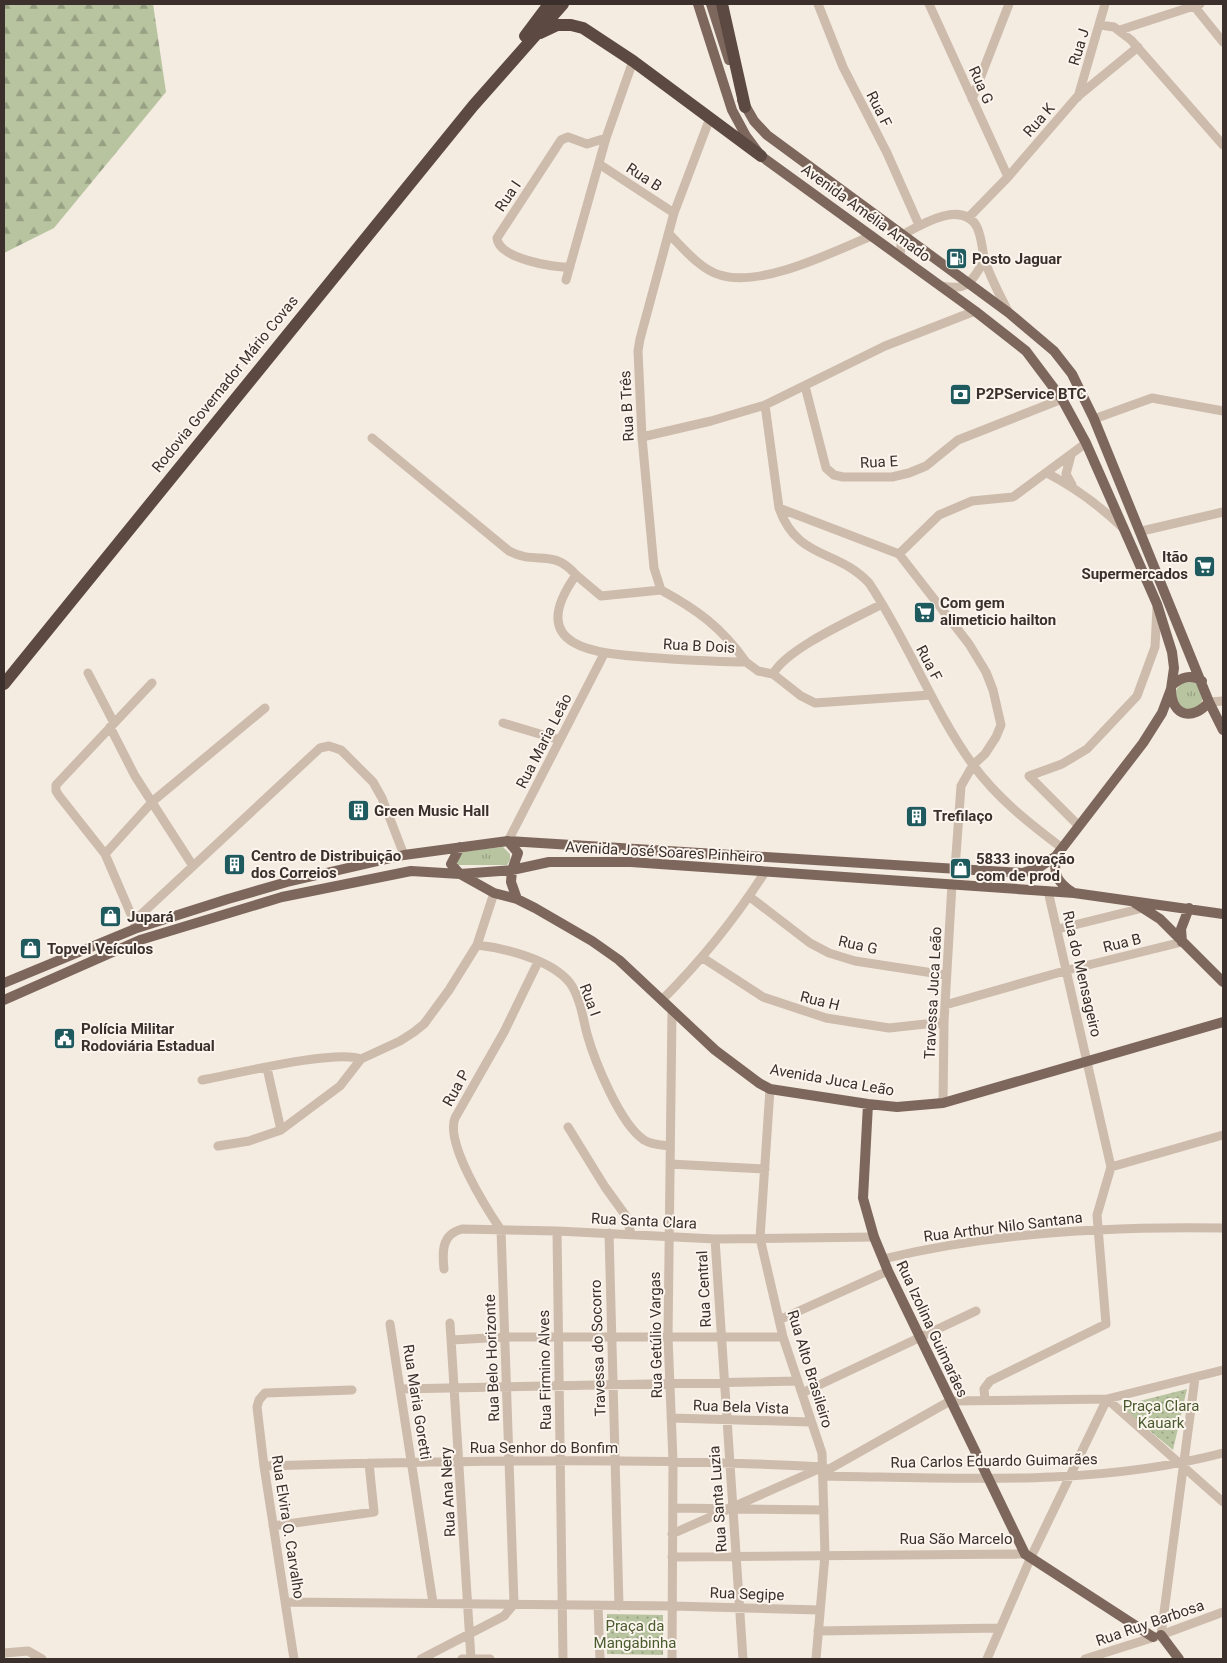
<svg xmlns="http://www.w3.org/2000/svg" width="1227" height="1663" font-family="Roboto,sans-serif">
<defs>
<pattern id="grass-tufts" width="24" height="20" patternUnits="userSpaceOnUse" patternTransform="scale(1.25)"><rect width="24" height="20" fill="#b8c4a0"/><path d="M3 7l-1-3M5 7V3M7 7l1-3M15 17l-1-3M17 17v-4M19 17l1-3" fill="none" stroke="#97a083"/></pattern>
<pattern id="forest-firs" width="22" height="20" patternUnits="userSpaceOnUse" patternTransform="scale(1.25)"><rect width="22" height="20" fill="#b8c4a0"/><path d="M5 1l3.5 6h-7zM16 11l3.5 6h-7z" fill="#97a083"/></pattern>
<pattern id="park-dots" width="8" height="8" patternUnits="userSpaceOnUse" patternTransform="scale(1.25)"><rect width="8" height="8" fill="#b8c4a0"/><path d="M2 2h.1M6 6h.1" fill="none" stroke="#97a083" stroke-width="1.8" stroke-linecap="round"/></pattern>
</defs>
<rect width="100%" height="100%" fill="#f4ebe1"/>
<path fill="url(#grass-tufts)" d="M1175 696a14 14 0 1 1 28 0a14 14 0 1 1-28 0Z
M 503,847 L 510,854 L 510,860 L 507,865 L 458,865 L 456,862 L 460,853 L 465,851 Z"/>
<path fill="url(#forest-firs)" d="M 4,4 L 153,4 L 166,92 L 54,228 L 4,253 Z"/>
<path fill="url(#park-dots)" d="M 1187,1389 L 1173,1450 L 1120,1406 Z
M 607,1614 L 663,1615 L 663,1655 L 607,1654 Z"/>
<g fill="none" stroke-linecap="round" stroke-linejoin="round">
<path stroke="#cdbbac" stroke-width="9" d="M 818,4 L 843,67 L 887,153 L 919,225
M 929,4 L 1008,177
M 1194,6 L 1223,42
M 1100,25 L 1114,27 L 1131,40 L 1223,145
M 1120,30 L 1200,4
M 1078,97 L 1105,4
M 972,99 L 1009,4
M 710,118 L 674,213 L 640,339 L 638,351 L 642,437 L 654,568 L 661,590 C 698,610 722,628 746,662
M 599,164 L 674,213
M 968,218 L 1008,177 L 1077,97 L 1138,47
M 669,234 C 683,248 701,270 720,275 C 761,288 833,252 871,236
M 900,257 L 902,235 C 920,225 962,199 977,227 C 982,238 982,250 985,261 C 991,279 1000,296 1009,313
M 570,267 C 553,268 498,258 497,238 L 561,140 L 568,137 L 587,144 L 606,138
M 566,280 L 606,138 L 633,61
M 941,286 C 970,291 970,282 985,260
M 805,386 L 826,468 L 834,475 L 843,477 L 892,477 L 909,473 L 926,466 L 958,440 L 1062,399
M 765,405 L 779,508 C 797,560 838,549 869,583 C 908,641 932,708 973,765 C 998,799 1029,823 1062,848
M 1094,419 L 1152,398 L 1223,411
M 642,437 L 711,421 L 765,405 L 885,346 L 975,311
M 372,438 L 509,551 C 536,566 552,547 576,575 C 521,652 604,654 658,658 C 688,660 717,662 746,662 L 758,671 L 773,674 L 801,696 L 815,703 L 930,695
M 1071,455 L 1066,474 L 1072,485
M 1047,473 C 1076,488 1099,505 1123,528
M 779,508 L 899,554 L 969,644 L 986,672 L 993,690 L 1001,725 L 996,737 L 985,754 L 973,765 L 961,786 L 955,869
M 1142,531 L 1223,512
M 899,554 L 939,515 L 972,501 L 1013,497 L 1086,443
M 576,575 L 601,596 L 661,590
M 88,673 L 114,723
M 773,674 C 787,648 854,619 882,604
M 1209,702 L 1223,701
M 503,723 L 560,740
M 110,727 L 135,776 L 193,866
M 1079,826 L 1029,776 L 1062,764 L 1087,749 L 1137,696 L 1155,647 L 1157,607
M 508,841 L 604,654
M 105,854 L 153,801 L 265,708
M 494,893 L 477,945 C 505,948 552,960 570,983 C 580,997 583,1018 587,1034 C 595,1062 620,1124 644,1140 C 652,1145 661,1145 670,1146
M 750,897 L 810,943 L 829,953 L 855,961 L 946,975
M 134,921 L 320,748 L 329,746 L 341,750 L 373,782 L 382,798 L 404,855
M 136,926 L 105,854 L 60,797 L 56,791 L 56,785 L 152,683
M 1058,929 L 1143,908
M 703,958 L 763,997 L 826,1018 L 889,1028 L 944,1022
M 662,1000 C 702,960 735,919 765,872
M 945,1005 L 1068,970 L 1182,942
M 672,1010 L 668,1337 L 673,1461 L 672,1659
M 267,1068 L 281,1130
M 202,1080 C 235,1074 336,1049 361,1059
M 770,1089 L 760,1238 L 783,1337 L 822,1453 L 825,1555 L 816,1659
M 943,1103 L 944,1022 L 952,884
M 568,1127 L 605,1187 L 626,1216 L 631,1234
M 218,1146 L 249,1141 L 281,1130 L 340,1086 L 361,1059 L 400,1041 L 414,1032 L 424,1024 L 449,990 L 477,945
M 670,1164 L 765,1169
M 1111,1167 L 1223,1135
M 557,1231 L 563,1659
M 609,1233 L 619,1606
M 715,1239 L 743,1659
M 883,1259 C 993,1232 1110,1226 1223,1228
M 444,1269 C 442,1251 442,1234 462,1229 L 557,1231 L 715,1239 L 874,1237
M 779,1320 L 888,1271
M 450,1323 L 471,1659
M 390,1324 L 433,1603
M 452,1340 L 505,1337 L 783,1337
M 400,1389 L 798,1381
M 802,1393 L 976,1311
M 985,1400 L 984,1389 L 990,1381 L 1106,1324 L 1097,1215 L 1111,1167 L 1048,891
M 671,1418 L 811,1422
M 264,1466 C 450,1461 637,1457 824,1467
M 824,1472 L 950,1401 L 1107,1399 L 1223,1370
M 823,1476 C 956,1478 1094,1487 1223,1453
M 673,1508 L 824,1510
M 273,1526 L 374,1512 L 369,1463
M 672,1534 L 821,1468
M 672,1557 L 1025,1554
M 285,1602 L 673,1606 L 820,1610
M 598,1605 L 600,1659
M 818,1631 L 999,1628
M 1161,1635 L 1195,1378
M 4,1653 L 28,1651 L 42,1659
M 294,1659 L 264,1466 L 257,1407 L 259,1400 L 265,1393 L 352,1390
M 421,1659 L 504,1616 L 514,1604 L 501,1230 C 486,1208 445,1143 455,1118 L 504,1032 L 538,962
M 462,1659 L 490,1659
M 987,1659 L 1031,1557 L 1107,1399 L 1223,1502
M 1085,1659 L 1161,1635 L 1223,1612"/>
<path stroke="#7d675c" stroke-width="10" d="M 711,4 L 729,60
M 742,100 L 754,121 L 767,135 L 1009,313 L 1054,351 L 1072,374 L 1094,419 L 1209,702 L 1223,730
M 1172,685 C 1182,677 1190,674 1202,681
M 1171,690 C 1172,717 1193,721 1209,702
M 508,841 L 518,853 L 512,870 L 511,882 L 517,899
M 460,847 L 451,864 L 460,874 L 494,893 L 517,899 L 535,908 L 592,941 L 619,960 L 715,1050 L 759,1083 L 770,1089 L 868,1104 L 897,1107 L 943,1103 L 1223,1022
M 1056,856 C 1053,874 1057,882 1072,892
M 1135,903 L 1160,919 L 1223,982
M 1182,942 L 1181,929 L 1189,908
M 4,983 L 137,928 L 228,899 L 287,882 L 404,855 L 508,841 L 1023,873 L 1040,867 L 1056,856 L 1143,743 L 1162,713 L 1171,689 L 1174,668 L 1172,652 L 1157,604 L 1086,443 L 1062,399 L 1026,351 L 975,311 L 761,156 L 746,136 L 732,110 L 698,4
M 4,1000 L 140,940 L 282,897 L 411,871 L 460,874 L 512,870 L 549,862 L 631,862 L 1074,893 L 1223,914
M 868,1104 L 863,1198 L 874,1237 L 888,1271 L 1025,1554 L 1153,1637
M 1161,1635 L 1179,1659"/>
<path stroke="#5c4a42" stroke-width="12" d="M 722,4 L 745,107
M 540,33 L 557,25 L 571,25 L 583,28 L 633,61 L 761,156
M 525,36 L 549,4
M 4,684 L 473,106 L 563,4"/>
</g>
<defs>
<symbol id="fuel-square" viewBox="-11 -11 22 22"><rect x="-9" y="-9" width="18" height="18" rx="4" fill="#1f5a5e" stroke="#fbf5ee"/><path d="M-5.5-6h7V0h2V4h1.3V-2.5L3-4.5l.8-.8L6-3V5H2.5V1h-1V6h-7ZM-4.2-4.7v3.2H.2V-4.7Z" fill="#fff"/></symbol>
<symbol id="bank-square" viewBox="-11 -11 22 22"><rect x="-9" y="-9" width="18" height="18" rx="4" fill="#1f5a5e" stroke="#fbf5ee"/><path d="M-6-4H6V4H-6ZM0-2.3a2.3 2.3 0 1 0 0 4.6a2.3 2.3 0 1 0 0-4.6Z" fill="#fff"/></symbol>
<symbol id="supermarket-square" viewBox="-11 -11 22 22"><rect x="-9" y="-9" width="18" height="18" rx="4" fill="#1f5a5e" stroke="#fbf5ee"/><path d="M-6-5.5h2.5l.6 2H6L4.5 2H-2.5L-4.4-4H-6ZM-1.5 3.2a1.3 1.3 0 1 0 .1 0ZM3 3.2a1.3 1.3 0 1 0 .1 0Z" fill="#fff"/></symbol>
<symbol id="building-square" viewBox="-11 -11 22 22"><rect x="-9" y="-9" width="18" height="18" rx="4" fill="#1f5a5e" stroke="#fbf5ee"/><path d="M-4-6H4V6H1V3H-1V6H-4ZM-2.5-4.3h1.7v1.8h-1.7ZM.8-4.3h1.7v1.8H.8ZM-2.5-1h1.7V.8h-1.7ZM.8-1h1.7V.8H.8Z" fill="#fff"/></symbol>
<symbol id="shop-square" viewBox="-11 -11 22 22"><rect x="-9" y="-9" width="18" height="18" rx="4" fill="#1f5a5e" stroke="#fbf5ee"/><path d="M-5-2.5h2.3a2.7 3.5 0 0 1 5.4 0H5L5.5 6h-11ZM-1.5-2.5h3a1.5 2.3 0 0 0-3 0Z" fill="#fff"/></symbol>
<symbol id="civic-square" viewBox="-11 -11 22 22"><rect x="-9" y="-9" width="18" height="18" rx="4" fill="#1f5a5e" stroke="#fbf5ee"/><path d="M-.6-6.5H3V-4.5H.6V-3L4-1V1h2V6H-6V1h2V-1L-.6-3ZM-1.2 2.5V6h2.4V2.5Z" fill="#fff"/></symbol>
</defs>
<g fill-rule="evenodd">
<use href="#fuel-square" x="944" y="246" width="25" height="25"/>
<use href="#bank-square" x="948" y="382" width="25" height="25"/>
<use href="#supermarket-square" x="1192" y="554" width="25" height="25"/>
<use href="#supermarket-square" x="912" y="600" width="25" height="25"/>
<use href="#building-square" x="346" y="798" width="25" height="25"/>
<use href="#building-square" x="904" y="804" width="25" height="25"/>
<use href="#building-square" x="222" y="852" width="25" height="25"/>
<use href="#shop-square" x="948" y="856" width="25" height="25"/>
<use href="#shop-square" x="98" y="904" width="25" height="25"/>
<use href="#shop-square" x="18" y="936" width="25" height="25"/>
<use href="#civic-square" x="52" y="1026" width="25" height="25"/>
</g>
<g text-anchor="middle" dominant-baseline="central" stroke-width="4" stroke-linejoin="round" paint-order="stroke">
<g font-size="15" fill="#3b302b" stroke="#fbf5ee">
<text transform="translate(1079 47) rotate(-73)">Rua J</text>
<text transform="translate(981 85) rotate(66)">Rua G</text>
<text transform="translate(879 109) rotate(63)">Rua F</text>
<text transform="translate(1039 120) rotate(-49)">Rua K</text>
<text transform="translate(644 177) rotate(33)">Rua B</text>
<text transform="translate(508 196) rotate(-56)">Rua I</text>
<text transform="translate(866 213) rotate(36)">Avenida Amélia Amado</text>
<text transform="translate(225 384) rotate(-51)">Rodovia Governador Mário Covas</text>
<text transform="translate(627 406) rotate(-93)">Rua B Três</text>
<text transform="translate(879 462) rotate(-3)">Rua E</text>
<text transform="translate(699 646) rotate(3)">Rua B Dois</text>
<text transform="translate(929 663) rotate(62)">Rua F</text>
<text transform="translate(544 741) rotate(-63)">Rua Maria Leão</text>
<text transform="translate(664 852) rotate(3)">Avenida José Soares Pinheiro</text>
<text transform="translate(1122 943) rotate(-14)">Rua B</text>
<text transform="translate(858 945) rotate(13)">Rua G</text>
<text transform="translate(1082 974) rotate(77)">Rua do Mensageiro</text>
<text transform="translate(933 993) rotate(-87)">Travessa Juca Leão</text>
<text transform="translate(590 1000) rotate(70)">Rua I</text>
<text transform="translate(820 1001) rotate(14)">Rua H</text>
<text transform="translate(832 1080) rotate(10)">Avenida Juca Leão</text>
<text transform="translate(456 1088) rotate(-61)">Rua P</text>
<text transform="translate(644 1221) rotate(3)">Rua Santa Clara</text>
<text transform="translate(1003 1227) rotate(-7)">Rua Arthur Nilo Santana</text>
<text transform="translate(704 1289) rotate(-93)">Rua Central</text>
<text transform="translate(932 1329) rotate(65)">Rua Izolina Guimarães</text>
<text transform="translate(656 1335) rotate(-91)">Rua Getúlio Vargas</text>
<text transform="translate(598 1348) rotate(-92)">Travessa do Socorro</text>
<text transform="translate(492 1358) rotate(-92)">Rua Belo Horizonte</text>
<text transform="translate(810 1369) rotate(73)">Rua Alto Brasileiro</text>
<text transform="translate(545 1370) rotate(-91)">Rua Firmino Alves</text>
<text transform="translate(417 1402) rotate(81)">Rua Maria Goretti</text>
<text transform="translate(741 1407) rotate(2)">Rua Bela Vista</text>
<text x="544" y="1448">Rua Senhor do Bonfim</text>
<text transform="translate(994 1461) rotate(-1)">Rua Carlos Eduardo Guimarães</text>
<text transform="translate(448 1492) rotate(-93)">Rua Ana Nery</text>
<text transform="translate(718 1499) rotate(-94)">Rua Santa Luzia</text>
<text transform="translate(288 1527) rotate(81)">Rua Elvira O. Carvalho</text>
<text x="956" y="1539">Rua São Marcelo</text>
<text transform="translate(747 1594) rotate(2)">Rua Segipe</text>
<text transform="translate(1150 1623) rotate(-19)">Rua Ruy Barbosa</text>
</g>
<g font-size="15" font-weight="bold" fill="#3b302b" stroke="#fbf5ee" text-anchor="start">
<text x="972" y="259">Posto Jaguar</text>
<text x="976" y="394">P2PService BTC</text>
<text x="1188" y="557" text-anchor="end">Itão<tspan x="1188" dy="17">Supermercados</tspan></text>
<text x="940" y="603">Com gem<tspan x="940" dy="17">alimeticio hailton</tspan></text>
<text x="374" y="811">Green Music Hall</text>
<text x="933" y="816">Trefilaço</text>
<text x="251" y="856">Centro de Distribuição<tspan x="251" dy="17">dos Correios</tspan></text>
<text x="976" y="859">5833 inovação<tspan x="976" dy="17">com de prod</tspan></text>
<text x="127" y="917">Jupará</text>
<text x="47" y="949">Topvel Veículos</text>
<text x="81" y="1029">Polícia Militar<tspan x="81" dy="17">Rodoviária Estadual</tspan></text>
</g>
<g font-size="15" fill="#4a5a2e" stroke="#fbf5ee">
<text x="1161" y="1406">Praça Clara<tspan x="1161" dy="17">Kauark</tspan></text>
<text x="635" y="1626">Praça da<tspan x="635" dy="17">Mangabinha</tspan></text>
</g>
</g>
<rect width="1227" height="1663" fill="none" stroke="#3b302b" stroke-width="10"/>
</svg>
